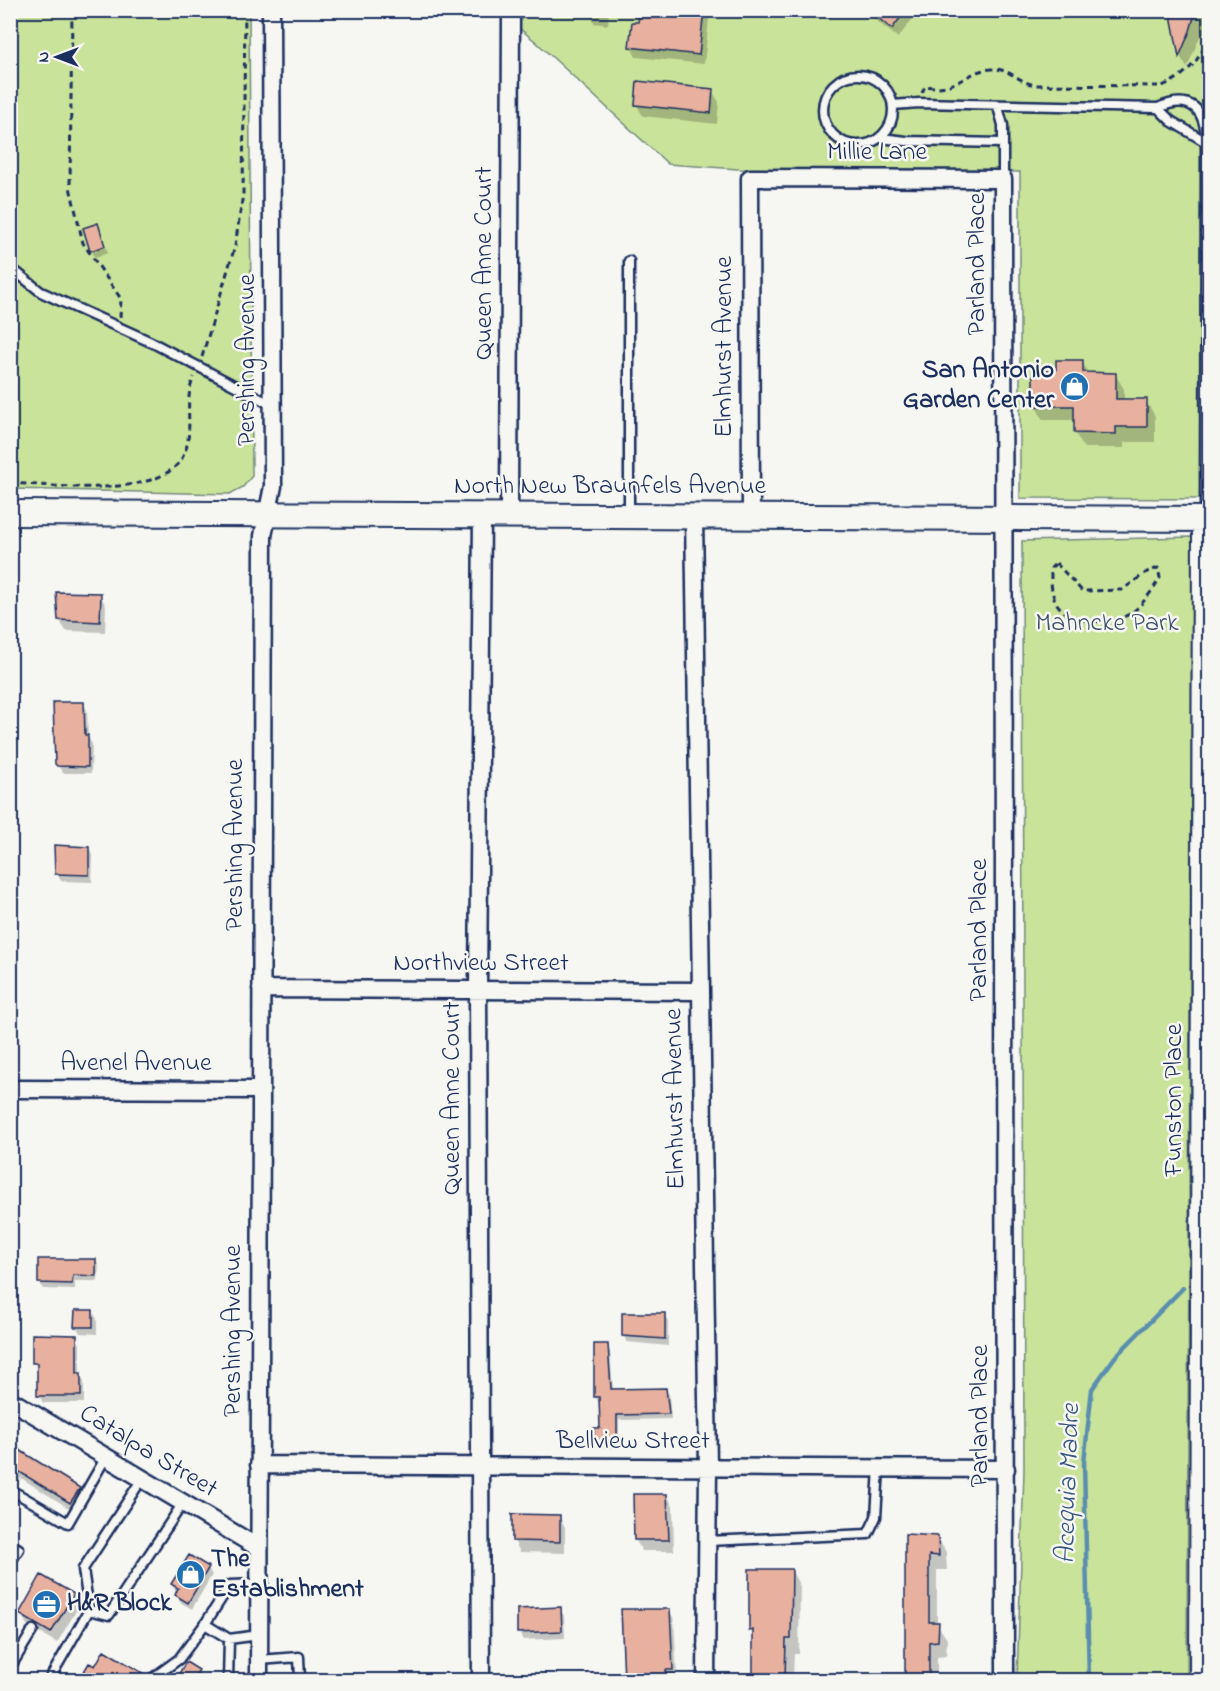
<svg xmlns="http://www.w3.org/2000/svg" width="1220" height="1691" font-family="'Indie Flower',sans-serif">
<rect width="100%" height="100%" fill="#f6f6f2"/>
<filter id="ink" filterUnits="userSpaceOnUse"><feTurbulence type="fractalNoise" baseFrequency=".0167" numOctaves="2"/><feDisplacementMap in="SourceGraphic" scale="12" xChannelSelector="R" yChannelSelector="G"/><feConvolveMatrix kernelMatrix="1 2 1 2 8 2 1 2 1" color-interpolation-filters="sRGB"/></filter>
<g filter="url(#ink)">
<path fill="#cae39a" stroke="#72897c" stroke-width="1.5" d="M 11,11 L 249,11 L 252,476 L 243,487 L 230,494 L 11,489 Z
M 498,11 L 1209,11 L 1209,499 L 1020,498 L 1020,172 L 738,169 L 668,164 L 535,41 Z
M 1192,537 L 1187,1680 L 1017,1680 L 1024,1471 L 1022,541 Z"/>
<path fill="#0003" d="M 589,10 L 609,10 L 608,25 L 594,23 Z
M 641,10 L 710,10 L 704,64 L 636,57 L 631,47 L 640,24 Z
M 863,10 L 917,10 L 918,12 L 898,38 Z
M 1171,10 L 1210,10 L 1210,33 L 1201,34 L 1187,68 L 1180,56 Z
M 712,91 L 719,102 L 717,124 L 643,116 L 636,104 Z
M 98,225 L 108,253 L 95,257 L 91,250 Z
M 1082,362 L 1089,374 L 1115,374 L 1124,389 L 1124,400 L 1146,401 L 1155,416 L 1155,442 L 1124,442 L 1124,448 L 1084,448 L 1075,433 L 1075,420 L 1043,420 L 1035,405 L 1058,373 Z
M 100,595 L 106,606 L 105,632 L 66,631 L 59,620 Z
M 54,703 L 83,703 L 87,710 L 88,737 L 92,744 L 91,773 L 63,773 L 58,766 L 54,751 Z
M 89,848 L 93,855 L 92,882 L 61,881 L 57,874 Z
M 40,1260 L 95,1260 L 99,1266 L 98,1281 L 75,1281 L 75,1290 L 43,1289 L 40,1283 Z
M 93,1312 L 97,1319 L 97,1334 L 80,1333 L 76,1326 Z
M 664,1314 L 668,1321 L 668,1346 L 627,1342 L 623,1335 Z
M 76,1337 L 80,1344 L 80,1374 L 84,1382 L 84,1403 L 43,1403 L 39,1395 L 38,1370 L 34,1362 Z
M 607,1346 L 610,1352 L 613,1390 L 665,1389 L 669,1395 L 671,1419 L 619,1420 L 619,1448 L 599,1448 L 596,1442 L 602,1429 L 599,1403 L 596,1397 Z
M 10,1446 L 79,1489 L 84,1498 L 75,1512 L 21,1478 L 10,1495 Z
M 667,1495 L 673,1506 L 674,1551 L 642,1551 L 635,1539 Z
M 559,1516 L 565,1528 L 565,1553 L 520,1552 L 514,1541 Z
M 907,1535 L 937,1537 L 946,1552 L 947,1570 L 937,1570 L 937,1624 L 947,1639 L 946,1656 L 937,1657 L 937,1680 L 906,1680 Z
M 208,1568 L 212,1575 L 192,1609 L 180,1602 L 173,1584 Z
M 791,1570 L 800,1586 L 799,1654 L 794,1654 L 793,1680 L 755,1680 L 755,1638 L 750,1630 Z
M 72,1595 L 79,1606 L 57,1643 L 27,1625 L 21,1614 Z
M 560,1609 L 564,1616 L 565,1638 L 523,1640 L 519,1633 L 519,1610 Z
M 623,1610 L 669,1610 L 674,1619 L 677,1678 L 670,1678 L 670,1680 L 625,1680 Z
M 187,1664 L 198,1671 L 203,1680 L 177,1680 Z
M 90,1665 L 141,1674 L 145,1680 L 80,1680 Z
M 844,1676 L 867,1676 L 869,1680 L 844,1680 Z"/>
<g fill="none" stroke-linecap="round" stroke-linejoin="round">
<path stroke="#5a8eaf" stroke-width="4.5" d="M 1089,1680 L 1084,1462 L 1092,1389 L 1115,1357 L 1183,1288"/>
</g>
<path fill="#e8b09e" stroke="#1b2f5e" stroke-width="1.5" d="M 640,10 L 704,10 L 699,55 L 629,47 L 632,22 L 638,22 Z
M 868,10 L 906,10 L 892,29 Z
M 1170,10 L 1196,10 L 1190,31 L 1179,57 Z
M 637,81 L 713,89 L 711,113 L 635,105 Z
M 98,223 L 105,246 L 90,251 L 83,228 Z
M 1056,360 L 1083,360 L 1083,372 L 1116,373 L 1116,399 L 1147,399 L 1147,427 L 1116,427 L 1116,434 L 1074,433 L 1074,406 L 1033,406 L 1033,371 L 1056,371 Z
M 56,592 L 101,593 L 100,622 L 58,620 Z
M 53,702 L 84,702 L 85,735 L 88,735 L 88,767 L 57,766 L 55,764 Z
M 54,845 L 89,847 L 89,875 L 55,874 Z
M 38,1259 L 96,1259 L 96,1276 L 73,1275 L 72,1284 L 38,1283 Z
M 75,1310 L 93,1310 L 93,1327 L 74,1327 Z
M 622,1313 L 665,1313 L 665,1339 L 622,1336 Z
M 32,1334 L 77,1335 L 77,1373 L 81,1373 L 81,1396 L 37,1396 L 37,1363 L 32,1363 Z
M 594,1344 L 608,1344 L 611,1389 L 666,1388 L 669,1414 L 617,1415 L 617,1442 L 594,1443 L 594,1428 L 600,1428 L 599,1397 L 594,1397 Z
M 10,1444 L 80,1488 L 70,1503 L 10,1466 Z
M 633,1494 L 667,1494 L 669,1540 L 634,1540 Z
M 512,1514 L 560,1515 L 560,1542 L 512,1541 Z
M 905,1534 L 938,1536 L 939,1556 L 929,1555 L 929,1622 L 939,1622 L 938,1641 L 929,1642 L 929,1680 L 905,1680 Z
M 189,1555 L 209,1567 L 188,1603 L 175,1595 L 178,1588 L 171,1584 Z
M 749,1569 L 792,1569 L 791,1639 L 786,1639 L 785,1680 L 753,1680 L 753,1630 L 749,1631 Z
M 41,1575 L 74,1594 L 51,1633 L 19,1614 Z
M 561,1607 L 562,1631 L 517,1633 L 517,1609 Z
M 621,1609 L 670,1609 L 673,1670 L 666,1670 L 666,1680 L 624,1680 Z
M 104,1650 L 146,1675 L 144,1680 L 79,1680 L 89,1663 L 95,1666 Z
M 186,1662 L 199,1670 L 192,1680 L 175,1680 Z"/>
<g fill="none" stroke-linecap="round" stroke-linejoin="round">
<defs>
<path id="lane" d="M823 110a35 35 0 1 1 70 0a35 35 0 1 1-70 0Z
M 893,105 L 919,103 L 1158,108 C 1191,93 1206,110 1206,142 L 1205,518
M 998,107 L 1003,125 L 1003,179
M 1158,108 L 1171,121 L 1206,142
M 881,138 L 906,141 L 1003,143
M 629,261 L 629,515
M 10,267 L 41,292 L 151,342 L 274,406
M 18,1494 L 68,1523 L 106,1457
M 707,1541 L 868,1534 L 876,1517 L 879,1468
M 10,1544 L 19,1549 L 10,1563
M 89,1610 L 83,1569 L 142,1479
M 229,1639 L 205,1624 L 230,1585 L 258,1584
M 259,1660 L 299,1657 L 300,1680
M 10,1668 L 33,1630
M 49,1680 L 89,1610 L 109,1615 L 183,1503
M 150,1680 L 179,1659 L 205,1624
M 228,1680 L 229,1639 L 259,1635"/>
<path id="street" d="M 509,515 L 511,10
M 694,516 L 708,1467 L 706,1680
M 751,516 L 750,178 L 1003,179 L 1005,1680
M 261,989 L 700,991
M 10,1089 L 261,1090
M 10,1400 L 259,1548
M 259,1465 L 1006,1469
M 259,1680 L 263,536 L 273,486 L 271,10
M 481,1680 L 478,990 L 482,515"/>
<path id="secondary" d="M 10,513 L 1210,519
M 1202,1680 L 1205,519"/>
</defs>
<use href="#lane" stroke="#1b2f5e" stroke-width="13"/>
<use href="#street" stroke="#1b2f5e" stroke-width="21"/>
<use href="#secondary" stroke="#1b2f5e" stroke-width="28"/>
<path stroke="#1b2f5e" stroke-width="3" stroke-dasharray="6 4.5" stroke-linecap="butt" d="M 72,10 L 70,187 L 83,243 L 121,299 L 120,317
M 922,93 L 925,86 C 959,92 965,70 992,69 C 1009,68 1020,83 1036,85 L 1162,86 C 1186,77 1199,60 1210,37
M 202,357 L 235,246 L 243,194 L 245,10
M 10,483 C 51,485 158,500 182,458 C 196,434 182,402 194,377
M 1056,563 L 1082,591 L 1122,590 L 1147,572 L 1158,568 L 1160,578 C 1153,589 1144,603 1134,611 C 1115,626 1071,626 1057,604 C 1050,592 1051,580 1051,568 Z"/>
<use href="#lane" stroke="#f6f6f2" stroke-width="8"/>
<use href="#street" stroke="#f6f6f2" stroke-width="16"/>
<use href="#secondary" stroke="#f6f6f2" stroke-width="24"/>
</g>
</g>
<defs>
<symbol id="shop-disc" viewBox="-11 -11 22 22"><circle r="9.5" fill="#1f6fb2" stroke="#f6f6f2"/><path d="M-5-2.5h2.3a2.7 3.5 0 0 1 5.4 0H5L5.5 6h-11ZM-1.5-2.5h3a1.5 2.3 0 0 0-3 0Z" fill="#fff"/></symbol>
<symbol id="office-disc" viewBox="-11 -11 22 22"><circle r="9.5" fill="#1f6fb2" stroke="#f6f6f2"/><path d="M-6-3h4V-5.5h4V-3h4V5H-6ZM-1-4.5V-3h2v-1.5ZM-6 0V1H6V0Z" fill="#fff"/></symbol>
</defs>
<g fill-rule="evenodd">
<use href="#shop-disc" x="1058" y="370" width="33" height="33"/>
<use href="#shop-disc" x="174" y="1558" width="33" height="33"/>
<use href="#office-disc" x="30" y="1588" width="33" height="33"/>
</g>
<g text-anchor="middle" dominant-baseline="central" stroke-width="5" stroke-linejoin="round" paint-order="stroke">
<g font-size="26" fill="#1b2f5e" stroke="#f6f6f2">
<text x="877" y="153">Millie Lane</text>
<text transform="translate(485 263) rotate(-90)">Queen Anne Court</text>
<text transform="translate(978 264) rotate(-90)">Parland Place</text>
<text transform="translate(725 347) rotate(-90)">Elmhurst Avenue</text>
<text transform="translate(248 360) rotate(-90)">Pershing Avenue</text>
<text x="610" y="487">North New Braunfels Avenue</text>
<text transform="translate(236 845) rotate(-90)">Pershing Avenue</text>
<text transform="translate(980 930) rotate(-90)">Parland Place</text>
<text x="481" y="964">Northview Street</text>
<text x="136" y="1064">Avenel Avenue</text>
<text transform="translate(453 1098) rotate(-90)">Queen Anne Court</text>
<text transform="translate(676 1099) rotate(-91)">Elmhurst Avenue</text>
<text transform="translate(1175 1100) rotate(-90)">Funston Place</text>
<text transform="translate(234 1331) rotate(-90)">Pershing Avenue</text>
<text transform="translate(981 1416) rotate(-90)">Parland Place</text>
<text x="633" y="1442">Bellview Street</text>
<text transform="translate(148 1452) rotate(31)">Catalpa Street</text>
</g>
<g font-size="26" font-weight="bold" fill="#1b2f5e" stroke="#f6f6f2" text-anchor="start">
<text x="1054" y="371" text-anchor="end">San Antonio<tspan x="1054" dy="30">Garden Center</tspan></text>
<text x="211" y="1560">The<tspan x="211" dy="30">Establishment</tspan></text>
<text x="67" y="1604">H&amp;R Block</text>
</g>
<g font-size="26" fill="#3e536a" stroke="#f6f6f2">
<text x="1107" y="624">Mahncke Park</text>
</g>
<g font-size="27" font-style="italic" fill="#355780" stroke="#f6f6f2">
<text transform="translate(1069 1484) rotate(-88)">Acequia Madre</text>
</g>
</g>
<rect width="1220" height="1691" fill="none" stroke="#f6f6f2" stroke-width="36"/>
<rect x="18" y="18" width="1184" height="1655" fill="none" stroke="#1b2f5e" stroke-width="2" filter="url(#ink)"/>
<g transform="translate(57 57) rotate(270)" stroke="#f6f6f2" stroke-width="4.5" paint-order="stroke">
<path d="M0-4.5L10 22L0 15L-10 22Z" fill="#1b2f5e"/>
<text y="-9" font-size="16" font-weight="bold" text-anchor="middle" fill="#1b2f5e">N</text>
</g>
</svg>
